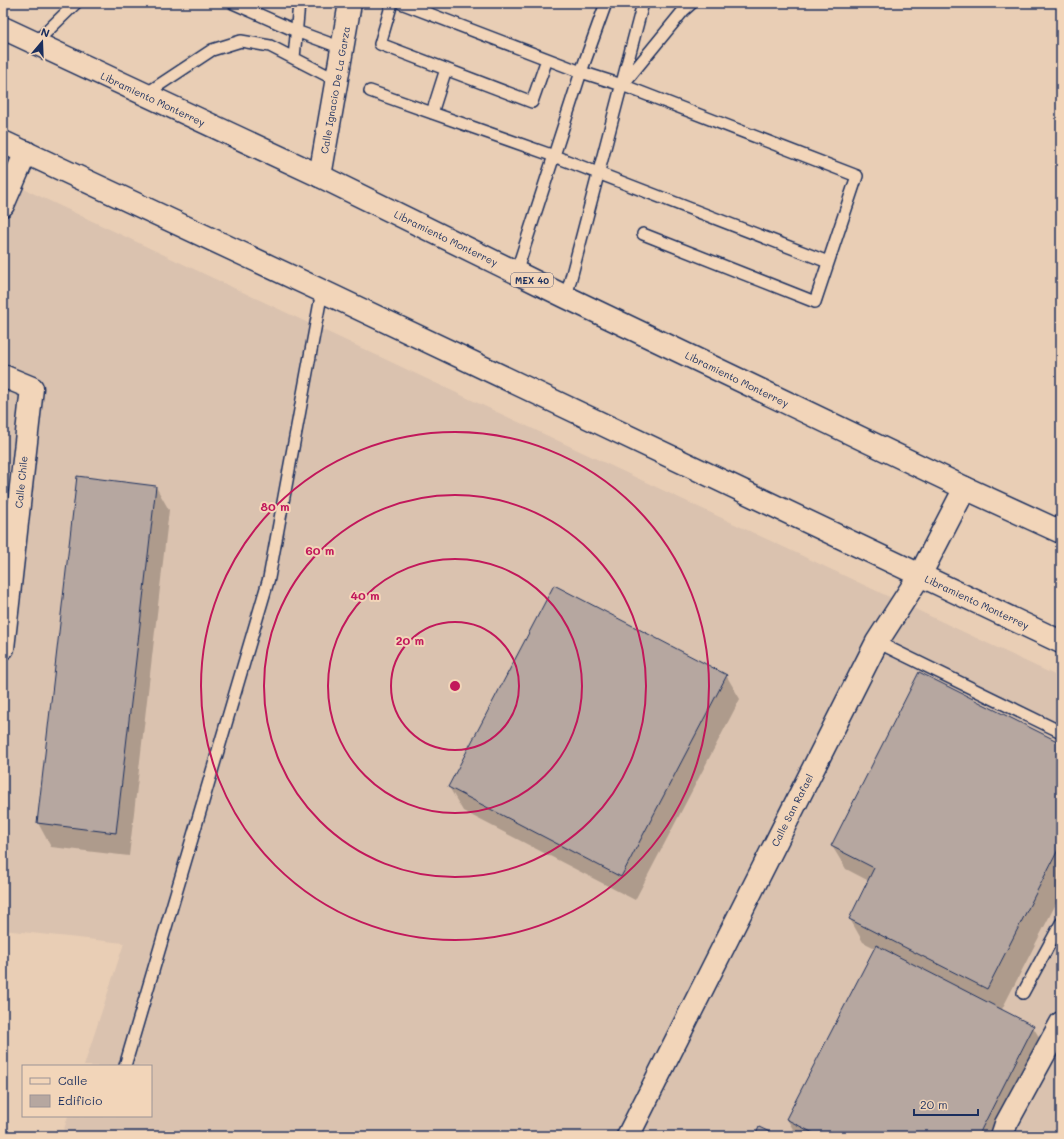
<svg xmlns="http://www.w3.org/2000/svg" width="1064" height="1139" font-family="Mali,sans-serif">
<rect width="100%" height="100%" fill="#e9ceb5"/>
<filter id="ink" filterUnits="userSpaceOnUse"><feTurbulence type="fractalNoise" baseFrequency=".025" numOctaves="2"/><feDisplacementMap in="SourceGraphic" scale="8" xChannelSelector="R" yChannelSelector="G"/><feConvolveMatrix kernelMatrix="1 2 1 2 8 2 1 2 1" color-interpolation-filters="sRGB"/></filter>
<g filter="url(#ink)">
<path fill="#dac2af" d="M 3,179 L 1061,678 L 1061,1136 L 62,1136 L 68,1116 L 151,1116 L 151,1066 L 84,1066 L 124,943 L 3,930 Z"/>
<path fill="#0003" d="M 78,478 L 156,487 L 169,510 L 129,856 L 51,847 L 38,823 Z
M 726,675 L 740,699 L 635,900 L 463,811 L 449,787 Z
M 1061,744 L 1061,894 L 1001,1011 L 1033,1027 L 1047,1050 L 1003,1136 L 797,1136 L 787,1119 L 875,948 L 863,942 L 850,919 L 869,881 L 846,869 L 832,846 Z"/>
<path fill="#b6a7a0" stroke="#1b2f5e" d="M 77,476 L 156,486 L 116,833 L 37,823 Z
M 554,585 L 727,675 L 621,877 L 448,787 Z
M 919,672 L 1061,743 L 1061,844 L 987,989 L 849,919 L 874,868 L 831,846 Z
M 876,945 L 1034,1026 L 978,1136 L 819,1136 L 786,1119 Z
M 759,1127 L 778,1136 L 755,1136 Z"/>
<g fill="none" stroke-linecap="round" stroke-linejoin="round">
<defs>
<path id="service" d="M 233,3 L 296,31 L 342,48
M 392,3 L 380,44 L 532,102 L 547,59
M 401,3 L 581,72 L 622,85 L 857,176 L 815,302 L 643,234
M 35,43 L 76,3
M 294,58 L 299,3
M 625,82 L 683,11 L 692,3
M 370,91 L 554,156 L 828,262
M 144,95 L 212,50 L 241,41 L 270,46 L 336,80
M 432,113 L 446,69
M 516,273 L 581,72 L 606,3
M 566,297 L 643,3
M 877,642 L 1061,732
M 1023,993 L 1061,923
M 125,1066 L 269,578 L 322,291"/>
<path id="minor" d="M 3,205 L 26,152
M 3,376 L 32,388 L 3,648
M 628,1136 L 877,642 L 920,575 L 965,488
M 1002,1136 L 1006,1124 L 1061,1023"/>
<path id="tertiary" d="M 320,176 L 350,3"/>
<path id="trunk" d="M 3,28 L 320,176 L 566,297 L 965,488 L 1061,532
M 3,142 L 322,291 L 1061,642"/>
</defs>
<use href="#service" stroke="#1b2f5e" stroke-width="14"/>
<use href="#minor" stroke="#1b2f5e" stroke-width="25"/>
<use href="#tertiary" stroke="#1b2f5e" stroke-width="25"/>
<use href="#trunk" stroke="#1b2f5e" stroke-width="25"/>
<use href="#service" stroke="#f2d5b9" stroke-width="11"/>
<use href="#minor" stroke="#f2d5b9" stroke-width="22"/>
<use href="#tertiary" stroke="#f2d5b9" stroke-width="22"/>
<use href="#trunk" stroke="#f2d5b9" stroke-width="22"/>
</g>
</g>
<g fill="none" stroke="#c2185b" stroke-width="2">
<circle cx="455" cy="686" r="64"/>
<circle cx="455" cy="686" r="127"/>
<circle cx="455" cy="686" r="191"/>
<circle cx="455" cy="686" r="254"/>
</g>
<g text-anchor="middle" dominant-baseline="central" stroke-width="4" stroke-linejoin="round" paint-order="stroke">
<rect fill="#f2d5b9" stroke="#5c6179" stroke-width="1" x="511" y="273" width="42" height="14" rx="3"/>
<g font-size="9" font-weight="bold" fill="#1b2f5e">
<text x="532" y="280">MEX 40</text>
</g>
<g font-size="10" fill="#1b2f5e" stroke="#f2d5b9">
<text transform="translate(335 90) rotate(-80)">Calle Ignacio De La Garza</text>
<text transform="translate(153 99) rotate(25)">Libramiento Monterrey</text>
<text transform="translate(446 238) rotate(26)">Libramiento Monterrey</text>
<text transform="translate(737 379) rotate(26)">Libramiento Monterrey</text>
<text transform="translate(21 482) rotate(-84)">Calle Chile</text>
<text transform="translate(977 602) rotate(25)">Libramiento Monterrey</text>
<text transform="translate(792 810) rotate(-63)">Calle San Rafael</text>
</g>
</g>
<circle cx="455" cy="686" r="6" fill="#c2185b" stroke="#f2d5b9" stroke-width="2"/>
<g font-size="12" text-anchor="middle" font-weight="bold" fill="#c2185b" stroke="#f2d5b9" stroke-width="4" stroke-linejoin="round" paint-order="stroke">
<text x="275" y="511">80 m</text>
<text x="320" y="555">60 m</text>
<text x="365" y="600">40 m</text>
<text x="410" y="645">20 m</text>
</g>
<rect width="1064" height="1139" fill="none" stroke="#f2d5b9" stroke-width="16"/>
<rect x="8" y="8" width="1048" height="1123" fill="none" stroke="#1b2f5e" stroke-width="1.5" filter="url(#ink)"/>
<rect x="22" y="1065" width="130" height="52" fill="#f2d5b9" stroke="#9c9395"/>
<rect x="30" y="1078" width="20" height="6" fill="#f2d5b9" stroke="#9c9395"/>
<text x="58" y="1085" font-size="12" fill="#1b2f5e">Calle</text>
<rect x="30" y="1095" width="20" height="12" fill="#b6a7a0" stroke="#9c9395"/>
<text x="58" y="1105" font-size="12" fill="#1b2f5e">Edificio</text>
<g transform="translate(42 42) rotate(19)" stroke="#f2d5b9" stroke-width="3" paint-order="stroke">
<path d="M0-3L7 15L0 10L-7 15Z" fill="#1b2f5e"/>
<text y="-6" font-size="11" font-weight="bold" text-anchor="middle" fill="#1b2f5e">N</text>
</g>
<path d="M914 1109v6h64v-6" fill="none" stroke="#1b2f5e" stroke-width="2"/>
<text x="920" y="1109" font-size="12" fill="#1b2f5e" stroke="#f2d5b9" stroke-width="3" paint-order="stroke">20 m</text>
</svg>
